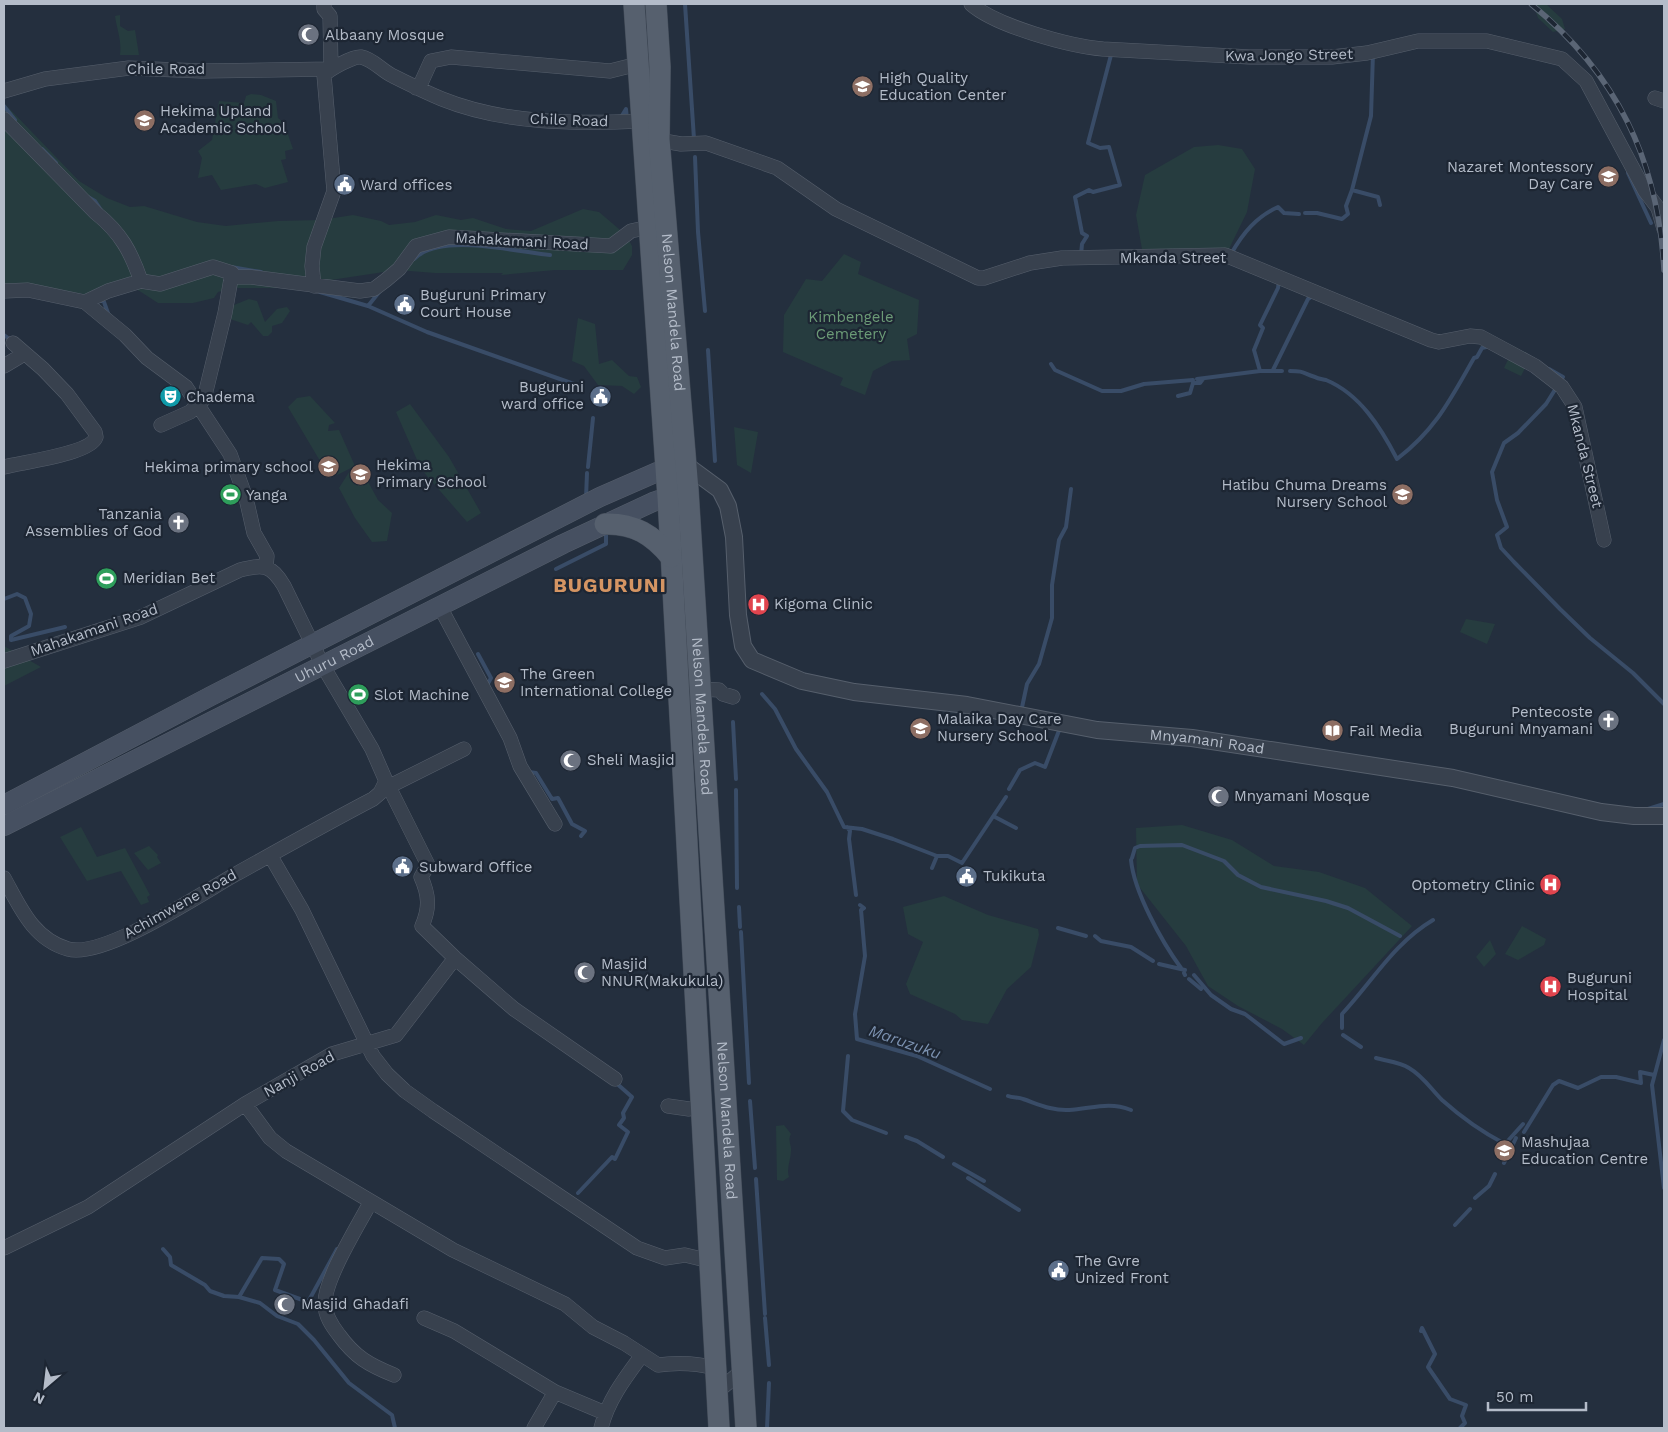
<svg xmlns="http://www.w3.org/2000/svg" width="1668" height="1432" font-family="'Work Sans',sans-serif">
<rect width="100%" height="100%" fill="#242f3e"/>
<path fill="#263c3f" d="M 1533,4 L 1546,4 L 1562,19 L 1565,29 L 1553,32 L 1538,18 Z
M 120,15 L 120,26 L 128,31 L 135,30 L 139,55 L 120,55 C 122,41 117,30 115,16 Z
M 251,94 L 261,95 L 276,101 L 278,118 L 284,123 L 293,149 L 285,151 L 286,159 L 281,160 L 288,182 L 265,188 L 256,184 L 221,190 L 212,175 L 198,178 L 202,158 L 198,151 L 212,140 L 219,101 L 244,103 L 246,96 Z
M 4,103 L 79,181 L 107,198 L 130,207 L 144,206 L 197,222 L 226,226 L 278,221 L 321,220 L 353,215 L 381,221 L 389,225 L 415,222 L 436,215 L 461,220 L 473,218 L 506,229 L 531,231 L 583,209 L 599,212 L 626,235 L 632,246 L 632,255 L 623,270 L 555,270 L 501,275 L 503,273 L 435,273 L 397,270 L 278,288 L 235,288 L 218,292 L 214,298 L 193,303 L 158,303 L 127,283 L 101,297 L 32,285 L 4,284 Z
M 1218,145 L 1242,149 L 1255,169 L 1247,212 L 1228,251 L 1143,255 L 1136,215 L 1145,175 L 1194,147 Z
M 844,254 L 861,262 L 858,274 L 919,300 L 917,334 L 907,339 L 910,360 L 892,361 L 873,371 L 865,395 L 840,385 L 843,378 L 783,352 L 784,315 L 806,279 L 822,281 Z
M 249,299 L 257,301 L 265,322 L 277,309 L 287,307 L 290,311 L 282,323 L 272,326 L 272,332 L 268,336 L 263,336 L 251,322 L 248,325 L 230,319 L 230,312 L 234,305 Z
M 578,318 L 595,324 L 599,364 L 612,360 L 629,376 L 637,377 L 641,387 L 634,394 L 622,386 L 598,385 L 584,366 L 572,361 Z
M 1514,347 L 1527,353 L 1524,354 L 1530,358 L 1521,376 L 1504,368 Z
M 310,396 L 335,423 L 329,425 L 328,431 L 339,430 L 355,466 L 337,475 L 323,466 L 288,407 L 297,398 Z
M 410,404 L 449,457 L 481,513 L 467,522 L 421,469 L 396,412 Z
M 734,427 L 758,432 L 751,473 L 737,465 Z
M 351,469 L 366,478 L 378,500 L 392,513 L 387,541 L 372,542 L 355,518 L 339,488 Z
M 1466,619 L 1495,624 L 1487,644 L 1460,632 Z
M 4,646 L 41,667 L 4,686 Z
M 1182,825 L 1232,840 L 1274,866 L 1319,872 L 1365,888 L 1412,926 L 1322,1023 L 1304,1045 L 1282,1029 L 1238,1006 L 1208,986 L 1186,946 L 1137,884 L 1136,828 Z
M 81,827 L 97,857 L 125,848 L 150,895 L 147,897 L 149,902 L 141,905 L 121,871 L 87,881 L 60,837 Z
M 149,846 L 158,855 L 157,857 L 161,863 L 148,870 L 134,853 Z
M 944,896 L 988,915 L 1038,929 L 1039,935 L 1031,967 L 1007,989 L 988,1024 L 962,1020 L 955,1014 L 910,994 L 906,984 L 923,942 L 908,934 L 903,907 Z
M 1522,926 L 1546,939 L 1544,945 L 1518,960 L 1505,954 Z
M 1490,940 L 1496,954 L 1484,967 L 1476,957 Z
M 784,1125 L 791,1134 C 787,1141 792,1145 791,1151 C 791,1160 786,1168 789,1177 L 783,1181 L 777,1180 L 776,1126 Z"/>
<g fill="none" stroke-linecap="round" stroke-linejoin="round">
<path stroke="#394c67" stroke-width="4" d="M 685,4 L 694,139
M 4,106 L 15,120
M 620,119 L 626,109 L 627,119
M 42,149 L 56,163
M 695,157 L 698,232 L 705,311
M 1628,173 L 1651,223
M 1352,190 L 1371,116 L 1373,53
M 88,197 L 95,201 L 101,210
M 1305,213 L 1317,213 L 1342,219 L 1348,214 L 1346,206 L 1352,190 L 1378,197 L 1380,205
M 1231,254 C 1243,233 1256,217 1278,207 L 1284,213 L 1299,214
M 1081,255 L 1082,244 L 1087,236 L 1082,233 L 1075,197 L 1089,190 L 1093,192 L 1120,185 L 1109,147 L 1100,148 L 1088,143 L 1111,55
M 414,259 C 441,232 515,252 550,255
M 231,267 L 261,272
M 320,292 L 368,306 L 427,332 L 574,384
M 99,300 L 104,302 L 109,316
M 368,306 L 380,291
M 4,335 L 12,341
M 708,350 L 715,461
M 1051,364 L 1055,370 L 1102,391 L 1121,391 L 1144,384 L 1193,380
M 1549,369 L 1563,377 L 1546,404 L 1518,433 L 1504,443 L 1492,472 L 1497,500 L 1507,527 L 1497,535 L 1501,548 L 1514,562 L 1560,609 L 1590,638 L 1633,673 L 1664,704
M 1273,370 L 1308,299 L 1314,295
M 1260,371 L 1254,350 L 1263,328 L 1260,325 L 1278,288 L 1279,281
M 1290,371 C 1305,371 1302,373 1315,377 C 1318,379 1322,379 1326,380 C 1360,394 1381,428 1397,459 C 1436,429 1450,400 1474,358 L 1477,357 L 1482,348 L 1486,347 L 1485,345
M 1197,379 L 1260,371 L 1282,371
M 1178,396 L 1190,393 L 1193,383 L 1200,383 L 1203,379
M 588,467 L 593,418
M 586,498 L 587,473
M 556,569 L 606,544 L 606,534
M 4,599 L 17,594 L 25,598 L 31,614 L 29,626 L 11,636 L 11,640 L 65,627
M 478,654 L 491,678 L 486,687
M 762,694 L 775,709 L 796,749 L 827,792 L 844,827 L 862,829 L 893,839 L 937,856 L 948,856 L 962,863 L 1006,797
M 1021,712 L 1027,684 L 1039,664 L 1052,618 L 1052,585 L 1059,540 L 1066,527 L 1071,489
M 733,722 L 736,779
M 529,772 L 536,773 L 552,799 L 558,798 L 572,824 L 585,831 L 581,836
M 1009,789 L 1020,770 L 1035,763 L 1045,767 L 1060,728
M 736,790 L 737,888
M 1648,809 L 1664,804
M 995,817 L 1016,828
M 847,827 L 850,831 L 849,839 L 856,895
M 1132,858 L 1135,848 L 1140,846 L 1182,845 L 1224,861 L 1238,875 L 1261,887 L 1326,901 L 1348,908 L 1400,936
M 1131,860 C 1134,892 1162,942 1181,968
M 932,868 L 937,856
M 860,905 L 864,908 L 861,910 L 865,956 L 855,1014 L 857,1039 L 917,1056 L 990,1089
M 739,907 L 740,927
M 1058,928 L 1086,936
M 741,932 L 749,1083
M 1095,936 L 1101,941 L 1131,947 L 1153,961
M 1159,964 L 1185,970
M 1184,973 L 1185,975
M 1194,975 L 1211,995 L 1231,1009 L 1245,1014 L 1284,1044 L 1301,1038
M 1189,979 L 1201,989
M 1342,1028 L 1342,1014 C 1372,982 1394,943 1433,920
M 1343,1035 L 1361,1047
M 1664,1040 L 1652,1085 L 1664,1188
M 848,1056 L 843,1111 L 852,1120 L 886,1133
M 1376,1058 C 1386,1061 1400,1062 1409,1068 C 1423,1076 1431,1089 1442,1100 C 1461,1117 1482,1132 1505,1144 L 1523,1124
M 1008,1096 C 1013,1098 1019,1097 1023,1099 C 1038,1104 1052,1111 1069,1110 C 1091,1109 1108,1101 1131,1110
M 750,1101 L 755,1168
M 1524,1132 L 1553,1085 L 1559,1081 L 1578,1088 L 1601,1077 L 1616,1077 L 1641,1083 L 1640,1072 L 1654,1075
M 906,1137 L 917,1141 L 943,1157
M 1504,1163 L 1516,1138
M 954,1164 L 984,1181
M 968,1178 L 1019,1210
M 756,1179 L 765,1314
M 578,1193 L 612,1157 L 615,1159 L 628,1132 L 619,1125 L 624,1118 L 623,1113 L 632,1097 L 615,1082
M 1475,1198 L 1489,1186 L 1495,1174
M 1455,1225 L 1470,1209
M 163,1249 L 170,1257 L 171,1265 L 205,1285 L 210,1291 L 224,1296 L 239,1297 L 260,1303 L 277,1316 L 298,1324 L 314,1340 L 349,1383 L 392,1415 L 395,1428
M 239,1297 L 262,1258 L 279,1259 L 284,1264 L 275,1290 L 308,1302 L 337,1249
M 765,1318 L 769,1365
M 1421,1331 L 1422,1328 L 1435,1354 L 1428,1367 L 1450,1399 L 1466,1405 L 1462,1416 L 1465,1423 L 1460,1428
M 767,1428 L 769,1383"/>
<defs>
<path id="minor" d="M 324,4 L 324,9 L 330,16 L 331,69
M 971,4 C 996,26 1069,46 1103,49 L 1250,57 L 1332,57 L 1367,53 L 1418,41 L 1487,41 L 1562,59 L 1586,81 L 1645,191 L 1658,208 L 1664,229
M 416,88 L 421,83 L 431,61 L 451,57 L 610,71 L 638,64
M 4,91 L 45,79 L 129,68 L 201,71 L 331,69
M 1655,98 L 1664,101
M 4,119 L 96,213 C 121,233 131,252 141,281
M 652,139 L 681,144 L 706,143 L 777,168 L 836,209 L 978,278 L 984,278 L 1030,263 L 1062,258 L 1225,255 L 1431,340 L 1439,342 L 1470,336 L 1481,337 L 1535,366 L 1562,387 L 1575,407 L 1604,540
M 230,277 L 251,277 L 360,291 L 374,289 L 386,280 L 399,269 L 416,246 L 449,237 L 611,246 L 631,231 L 649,227
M 314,286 L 312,266 L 314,247 L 334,191 L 324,75 C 330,69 353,56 361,57 C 373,59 382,71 393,76 C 409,84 425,92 442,99 C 504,124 576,124 642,121
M 4,291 L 28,290 L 85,302 L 125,335 L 147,358 L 186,387 L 230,454 L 246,498 L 254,533 L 267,556 L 266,567
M 85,302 L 108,291 L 141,281 L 160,284 L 213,267 L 232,273 L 225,313 L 204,399 L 190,412 L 161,425
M 4,366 L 24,354
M 4,467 C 22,462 91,454 96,437 L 95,432 L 67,394 L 43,369 L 13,343
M 439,605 L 510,738 L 520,766 L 555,824
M 4,661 L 141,617 L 240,570 C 263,564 271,564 284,586 L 323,666 L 372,749 L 386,781 L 380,793 L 373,799 C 327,823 281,849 236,874 C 202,893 104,959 68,949 C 33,939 20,907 4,878
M 700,689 L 719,690 L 723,694 L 733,697
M 386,781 L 428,865 L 421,877 C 429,895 430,908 422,926 L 455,958 L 514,1009 L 615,1079
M 388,787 L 464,749
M 270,855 L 302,910 L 373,1056 L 387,1074 L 405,1091 L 433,1111 L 637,1248 L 665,1258 L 685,1255 L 710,1261
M 245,1104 L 270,1138 L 286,1151 L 453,1250 L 565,1304 L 593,1327 L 624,1343 L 658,1365 C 678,1362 696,1363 716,1368
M 668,1106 L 689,1109
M 370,1203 C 358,1226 324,1280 325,1304 C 325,1316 332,1326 339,1335 C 355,1357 369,1365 394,1375
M 4,1248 L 88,1207 L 245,1104 L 332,1054 L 396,1035 L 455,958
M 424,1318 L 454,1331 L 555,1392 L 534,1428
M 555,1392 L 605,1413
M 717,1392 L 743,1370
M 601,1428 C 608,1400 625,1378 642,1355"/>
<g id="tertiary">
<path id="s1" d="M 686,465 L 720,490 L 728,506 L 734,537 L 738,615 L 743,646 L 752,660 L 802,681 L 854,692 L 967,705 L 1097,730 L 1192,738 L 1453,778 L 1601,812 L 1634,816 L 1664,816"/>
</g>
<g id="secondary">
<path d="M 4,805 L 211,696 L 600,497 L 664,469 L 679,466"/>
<path id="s2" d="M 4,826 L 563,544 L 653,502 L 682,492"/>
</g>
<g id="primary">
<path d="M 634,4 L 668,497 L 719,1428"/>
<path id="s3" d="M 656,4 L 660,67 L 659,139 L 688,490 L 746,1428"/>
<path d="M 605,524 C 634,523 653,535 671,557"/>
</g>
</defs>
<use href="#minor" stroke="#565f6c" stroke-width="15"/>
<use href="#tertiary" stroke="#565f6c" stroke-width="18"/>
<use href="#secondary" stroke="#565f6c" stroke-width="20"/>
<use href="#primary" stroke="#414a57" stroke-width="22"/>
<use href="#minor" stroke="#38414e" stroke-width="14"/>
<use href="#tertiary" stroke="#38414e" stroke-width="16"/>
<use href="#secondary" stroke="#465061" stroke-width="19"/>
<use href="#primary" stroke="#56606e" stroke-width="21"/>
<defs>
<path id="rail" d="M 1531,4 C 1617,74 1658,160 1664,270"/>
</defs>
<use href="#rail" stroke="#5a6575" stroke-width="5.5"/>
<use href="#rail" stroke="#1d2633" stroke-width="4" stroke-dasharray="11" stroke-linecap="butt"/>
</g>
<defs>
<symbol id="mosque-disc" viewBox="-11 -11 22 22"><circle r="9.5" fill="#6b7280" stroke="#1d2633"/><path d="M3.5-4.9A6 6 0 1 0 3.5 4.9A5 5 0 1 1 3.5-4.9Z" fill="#fff"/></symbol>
<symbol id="school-disc" viewBox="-11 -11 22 22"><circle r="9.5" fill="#8d6e63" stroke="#1d2633"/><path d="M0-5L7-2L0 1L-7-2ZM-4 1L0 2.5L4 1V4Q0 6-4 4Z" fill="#fff"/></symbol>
<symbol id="civic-disc" viewBox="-11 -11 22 22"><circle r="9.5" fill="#5c6f8a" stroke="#1d2633"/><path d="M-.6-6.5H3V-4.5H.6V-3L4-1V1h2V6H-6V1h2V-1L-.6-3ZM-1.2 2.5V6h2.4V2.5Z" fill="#fff"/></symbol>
<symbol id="theatre-disc" viewBox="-11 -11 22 22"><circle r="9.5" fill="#0f9aa8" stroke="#1d2633"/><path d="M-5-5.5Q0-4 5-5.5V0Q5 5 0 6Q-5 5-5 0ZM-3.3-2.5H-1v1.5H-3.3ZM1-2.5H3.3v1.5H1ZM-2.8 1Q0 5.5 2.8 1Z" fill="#fff"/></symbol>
<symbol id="stadium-disc" viewBox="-11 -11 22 22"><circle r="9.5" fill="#2e9e5b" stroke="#1d2633"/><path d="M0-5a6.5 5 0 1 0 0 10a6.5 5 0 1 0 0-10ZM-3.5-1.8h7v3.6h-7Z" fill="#fff"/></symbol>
<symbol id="church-disc" viewBox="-11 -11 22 22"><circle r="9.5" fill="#6b7280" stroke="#1d2633"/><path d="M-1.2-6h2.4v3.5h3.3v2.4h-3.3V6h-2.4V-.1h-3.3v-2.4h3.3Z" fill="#fff"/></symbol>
<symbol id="hospital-disc" viewBox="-11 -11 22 22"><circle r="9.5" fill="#e0444e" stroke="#1d2633"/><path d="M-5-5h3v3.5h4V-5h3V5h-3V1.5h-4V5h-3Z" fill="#fff"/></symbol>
<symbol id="university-disc" viewBox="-11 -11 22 22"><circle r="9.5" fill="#8d6e63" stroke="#1d2633"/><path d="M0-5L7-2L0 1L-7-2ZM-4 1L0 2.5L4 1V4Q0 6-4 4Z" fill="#fff"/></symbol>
<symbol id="library-disc" viewBox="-11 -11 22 22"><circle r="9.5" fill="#8d6e63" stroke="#1d2633"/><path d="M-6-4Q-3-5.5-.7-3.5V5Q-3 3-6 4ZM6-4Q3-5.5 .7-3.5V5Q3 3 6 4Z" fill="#fff"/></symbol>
</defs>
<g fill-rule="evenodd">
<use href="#mosque-disc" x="296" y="22" width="25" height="25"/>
<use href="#school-disc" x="850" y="74" width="25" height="25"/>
<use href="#school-disc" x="132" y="108" width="25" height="25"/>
<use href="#school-disc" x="1596" y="164" width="25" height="25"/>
<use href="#civic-disc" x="332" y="172" width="25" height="25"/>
<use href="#civic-disc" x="392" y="292" width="25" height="25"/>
<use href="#civic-disc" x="588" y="384" width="25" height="25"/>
<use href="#theatre-disc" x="158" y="384" width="25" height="25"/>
<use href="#school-disc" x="316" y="454" width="25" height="25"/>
<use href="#school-disc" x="348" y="462" width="25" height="25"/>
<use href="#school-disc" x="1390" y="482" width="25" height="25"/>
<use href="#stadium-disc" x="218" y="482" width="25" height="25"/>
<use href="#church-disc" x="166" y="510" width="25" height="25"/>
<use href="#stadium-disc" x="94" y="566" width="25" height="25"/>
<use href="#hospital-disc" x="746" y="592" width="25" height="25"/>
<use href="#university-disc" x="492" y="670" width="25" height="25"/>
<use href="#stadium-disc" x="346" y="682" width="25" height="25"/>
<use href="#church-disc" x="1596" y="708" width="25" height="25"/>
<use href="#school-disc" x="908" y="716" width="25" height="25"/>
<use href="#library-disc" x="1320" y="718" width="25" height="25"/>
<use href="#mosque-disc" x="558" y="748" width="25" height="25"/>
<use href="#mosque-disc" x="1206" y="784" width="25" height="25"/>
<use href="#civic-disc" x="390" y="854" width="25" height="25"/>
<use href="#civic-disc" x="954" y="864" width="25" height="25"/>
<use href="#hospital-disc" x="1538" y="872" width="25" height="25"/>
<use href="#mosque-disc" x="572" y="960" width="25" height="25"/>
<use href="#hospital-disc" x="1538" y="974" width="25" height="25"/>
<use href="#school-disc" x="1492" y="1138" width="25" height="25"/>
<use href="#civic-disc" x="1046" y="1258" width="25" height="25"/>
<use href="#mosque-disc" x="272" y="1292" width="25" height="25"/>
</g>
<g text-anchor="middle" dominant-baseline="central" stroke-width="4.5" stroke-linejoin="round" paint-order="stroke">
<g font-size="15" fill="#b4bcc9" stroke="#1d2633" text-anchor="start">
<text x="325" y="35">Albaany Mosque</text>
<text x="879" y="78">High Quality<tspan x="879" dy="17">Education Center</tspan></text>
<text x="160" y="111">Hekima Upland<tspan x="160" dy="17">Academic School</tspan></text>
<text x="1593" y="167" text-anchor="end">Nazaret Montessory<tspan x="1593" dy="17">Day Care</tspan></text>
<text x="360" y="185">Ward offices</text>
<text x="420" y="295">Buguruni Primary<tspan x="420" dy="17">Court House</tspan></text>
<text x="584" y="387" text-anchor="end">Buguruni<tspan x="584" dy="17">ward office</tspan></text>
<text x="186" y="397">Chadema</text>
<text x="376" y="465">Hekima<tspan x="376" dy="17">Primary School</tspan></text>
<text x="313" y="467" text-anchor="end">Hekima primary school</text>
<text x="1387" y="485" text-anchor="end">Hatibu Chuma Dreams<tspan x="1387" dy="17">Nursery School</tspan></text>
<text x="246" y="495">Yanga</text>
<text x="162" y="514" text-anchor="end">Tanzania<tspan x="162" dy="17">Assemblies of God</tspan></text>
<text x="123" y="578">Meridian Bet</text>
<text x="774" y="604">Kigoma Clinic</text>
<text x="520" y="674">The Green<tspan x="520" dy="17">International College</tspan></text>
<text x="374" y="695">Slot Machine</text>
<text x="1593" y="712" text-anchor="end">Pentecoste<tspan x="1593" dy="17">Buguruni Mnyamani</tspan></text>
<text x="937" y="719">Malaika Day Care<tspan x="937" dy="17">Nursery School</tspan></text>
<text x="1349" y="731">Fail Media</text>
<text x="587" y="760">Sheli Masjid</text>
<text x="1234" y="796">Mnyamani Mosque</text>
<text x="419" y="867">Subward Office</text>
<text x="983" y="876">Tukikuta</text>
<text x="1535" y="885" text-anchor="end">Optometry Clinic</text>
<text x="601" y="964">Masjid<tspan x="601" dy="17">NNUR(Makukula)</tspan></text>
<text x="1567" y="978">Buguruni<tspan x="1567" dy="17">Hospital</tspan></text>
<text x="1521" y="1142">Mashujaa<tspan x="1521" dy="17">Education Centre</tspan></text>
<text x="1075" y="1261">The Gvre<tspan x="1075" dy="17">Unized Front</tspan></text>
<text x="301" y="1304">Masjid Ghadafi</text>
</g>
<g font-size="15" fill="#b4bcc9" stroke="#1d2633">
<text transform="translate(1289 55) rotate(-1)">Kwa Jongo Street</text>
<text x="166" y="69">Chile Road</text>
<text transform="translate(569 120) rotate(2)">Chile Road</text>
<text transform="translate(522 241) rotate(3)">Mahakamani Road</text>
<text x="1173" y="258">Mkanda Street</text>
<text stroke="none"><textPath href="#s3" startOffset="309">Nelson Mandela Road</textPath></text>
<text transform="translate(1585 456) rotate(76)">Mkanda Street</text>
<text transform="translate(94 630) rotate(-19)">Mahakamani Road</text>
<text stroke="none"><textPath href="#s2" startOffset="370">Uhuru Road</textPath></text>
<text stroke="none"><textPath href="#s3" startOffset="714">Nelson Mandela Road</textPath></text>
<text stroke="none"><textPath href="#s1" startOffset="682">Mnyamani Road</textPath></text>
<text transform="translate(180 904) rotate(-29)">Achimwene Road</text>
<text transform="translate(299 1074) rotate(-29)">Nanji Road</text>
<text stroke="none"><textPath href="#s3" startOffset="1119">Nelson Mandela Road</textPath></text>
</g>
<g font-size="15" fill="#6b9a76" stroke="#1d2633">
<text x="851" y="317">Kimbengele<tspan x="851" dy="17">Cemetery</tspan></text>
</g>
<g font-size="16" font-style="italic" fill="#7c92b1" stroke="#1d2633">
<text transform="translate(905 1042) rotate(19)">Maruzuku</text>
</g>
<g font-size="20" font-weight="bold" letter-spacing="1" fill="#d59563" stroke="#1d2633">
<text x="610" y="585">BUGURUNI</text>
</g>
</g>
<rect width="1668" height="1432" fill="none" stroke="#b4bcc9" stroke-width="10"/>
<g transform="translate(45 1387) rotate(208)" stroke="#1d2633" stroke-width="4" paint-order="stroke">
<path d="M0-4L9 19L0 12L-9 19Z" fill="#b4bcc9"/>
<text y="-8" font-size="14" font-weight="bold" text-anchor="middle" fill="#b4bcc9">N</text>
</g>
<path d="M1488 1402v8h98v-8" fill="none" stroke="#b4bcc9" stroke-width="2.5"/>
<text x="1496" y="1402" font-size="15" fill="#b4bcc9" stroke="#1d2633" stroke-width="4" paint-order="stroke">50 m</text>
</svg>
